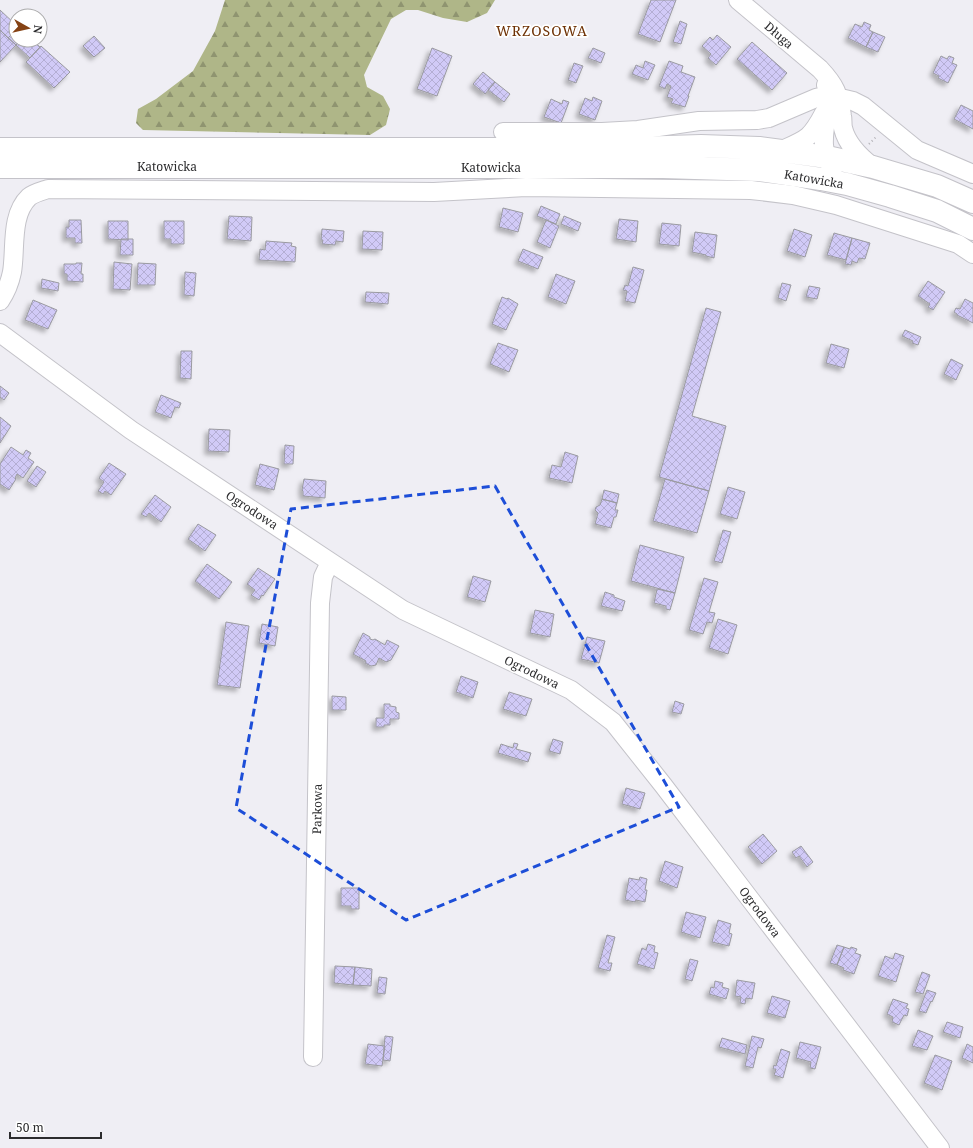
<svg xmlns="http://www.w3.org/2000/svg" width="973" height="1148" font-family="'Noto Serif',serif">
<defs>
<pattern id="forest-firs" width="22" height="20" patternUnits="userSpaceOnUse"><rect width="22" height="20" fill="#afb688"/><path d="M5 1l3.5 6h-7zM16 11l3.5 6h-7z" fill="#8f9470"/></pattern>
<pattern id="building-cross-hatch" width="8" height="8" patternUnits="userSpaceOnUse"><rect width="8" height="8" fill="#d1caf7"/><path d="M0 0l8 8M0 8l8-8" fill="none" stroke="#b4aed4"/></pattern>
<filter id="shadow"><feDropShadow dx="-3.5" dy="3.5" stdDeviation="2" flood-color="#0004"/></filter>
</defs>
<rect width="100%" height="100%" fill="#efeef4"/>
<path fill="url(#forest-firs)" d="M 225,0 L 495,0 L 487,13 L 467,22 L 443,18 L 418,10 L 406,10 L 391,19 L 364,75 L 367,87 L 383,96 L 390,109 L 386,125 L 370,135 L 143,130 L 136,123 L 138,109 L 156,99 L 193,71 L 215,31 Z"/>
<path fill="url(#building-cross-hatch)" stroke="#9a9aa0" filter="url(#shadow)" d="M 651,0 L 676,0 L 660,42 L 638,34 Z
M 0,10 L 16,25 L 16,30 L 8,38 L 0,30 Z
M 680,21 L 687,24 L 681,44 L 673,42 Z
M 864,22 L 871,25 L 869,30 L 873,32 L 866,47 L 848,38 L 855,24 L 862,27 Z
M 0,30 L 16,45 L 0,62 Z
M 16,30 L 16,40 L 21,40 L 16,45 L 8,38 Z
M 873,32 L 885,37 L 878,52 L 866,47 Z
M 717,35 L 731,47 L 716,65 L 708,58 L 711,54 L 702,46 L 710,37 L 713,40 Z
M 94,36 L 105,48 L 94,57 L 83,46 Z
M 21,40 L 32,40 L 40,47 L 30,58 L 16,45 Z
M 752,42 L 787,73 L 772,90 L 737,59 Z
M 41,46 L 70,72 L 54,88 L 26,62 Z
M 432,48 L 452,56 L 437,96 L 417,89 Z
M 593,48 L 605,53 L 601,63 L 588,58 Z
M 941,56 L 947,59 L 949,56 L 954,58 L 952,63 L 957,65 L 948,83 L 938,78 L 939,76 L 933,73 Z
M 645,61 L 655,65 L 648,80 L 632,74 L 636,65 L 643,68 Z
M 669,61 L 683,66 L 681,72 L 695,77 L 688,96 L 689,96 L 685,107 L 671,103 L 673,99 L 667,97 L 671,86 L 667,84 L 665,89 L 659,86 Z
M 574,63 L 583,66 L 576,83 L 568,80 Z
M 483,72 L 495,82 L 485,94 L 473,84 Z
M 495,82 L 510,94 L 504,102 L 488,90 Z
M 593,97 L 602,101 L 595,120 L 579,114 L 585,98 L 592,101 Z
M 551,99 L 562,104 L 563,100 L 569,102 L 561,123 L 544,117 Z
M 961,105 L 973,111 L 973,129 L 954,119 Z
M 541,206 L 560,214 L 556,224 L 537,216 Z
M 503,208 L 523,213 L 518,232 L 499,227 Z
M 229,216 L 252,217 L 251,241 L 227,239 Z
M 564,216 L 581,223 L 578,231 L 561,224 Z
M 619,219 L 638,221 L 636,242 L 616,239 Z
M 69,220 L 81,220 L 82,243 L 75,243 L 75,238 L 66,238 L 66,227 L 69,227 Z
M 546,220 L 559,226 L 550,248 L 537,242 Z
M 108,221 L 128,221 L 128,240 L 108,239 Z
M 164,221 L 184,221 L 184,244 L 171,244 L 171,239 L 164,239 Z
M 662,223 L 681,225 L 679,246 L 659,244 Z
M 322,229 L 344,231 L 343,242 L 336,241 L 335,245 L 322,244 L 323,240 L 321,240 Z
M 794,229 L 812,235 L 805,257 L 787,251 Z
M 363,231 L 383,232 L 382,250 L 362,249 Z
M 695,232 L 717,235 L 714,258 L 706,256 L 706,255 L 692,252 Z
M 834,233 L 852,238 L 846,260 L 827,255 Z
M 852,238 L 870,243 L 865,259 L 859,258 L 857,263 L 852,261 L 851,265 L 845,264 Z
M 121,239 L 133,239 L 133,255 L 120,255 Z
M 266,241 L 292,243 L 291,246 L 296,247 L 295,262 L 259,260 L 260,249 L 265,250 Z
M 523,249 L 543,257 L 538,269 L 518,261 Z
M 114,262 L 132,264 L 130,290 L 113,289 Z
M 76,263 L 82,263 L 81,274 L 83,274 L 83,282 L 67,281 L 67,274 L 64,274 L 64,264 L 76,264 Z
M 138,263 L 156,264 L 155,285 L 137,285 Z
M 633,267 L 644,270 L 635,303 L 625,301 L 627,291 L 623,290 L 625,285 L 628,286 Z
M 185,272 L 196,273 L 194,296 L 184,295 Z
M 556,274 L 575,281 L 566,304 L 548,297 Z
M 42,279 L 59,283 L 58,291 L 41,288 Z
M 928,281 L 945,292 L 933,310 L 928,307 L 930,304 L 918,296 Z
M 782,283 L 791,285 L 786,301 L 778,298 Z
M 809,286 L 820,288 L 817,299 L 806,297 Z
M 366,292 L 389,293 L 388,304 L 365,302 Z
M 502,297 L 507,299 L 508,298 L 518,304 L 506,330 L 492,324 Z
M 965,299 L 973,303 L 973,323 L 957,315 L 957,314 L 954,312 L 956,308 L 960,309 Z
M 33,300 L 57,310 L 48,329 L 25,320 Z
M 706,308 L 721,312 L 692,416 L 726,426 L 709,491 L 659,477 Z
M 905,330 L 921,337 L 918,345 L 912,343 L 913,341 L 902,336 Z
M 498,343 L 518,350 L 509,372 L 490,364 Z
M 831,344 L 849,349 L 844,368 L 826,363 Z
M 181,351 L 192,351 L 191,379 L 180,378 Z
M 951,359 L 963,365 L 956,380 L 944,374 Z
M 0,386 L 9,393 L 4,400 L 0,397 Z
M 161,395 L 181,403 L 179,408 L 175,407 L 171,418 L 155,412 Z
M 0,417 L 11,426 L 0,443 Z
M 209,429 L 230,430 L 229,452 L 208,451 Z
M 285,445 L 294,446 L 293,464 L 284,464 Z
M 11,447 L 23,455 L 26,450 L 31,453 L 28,458 L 34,462 L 23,478 L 17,474 L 15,478 L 16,479 L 9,490 L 0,484 L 0,464 Z
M 565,452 L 578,456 L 572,483 L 549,478 L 552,465 L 561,467 Z
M 109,463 L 126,474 L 111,495 L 105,491 L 103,494 L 98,491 L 104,482 L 99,478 Z
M 260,464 L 279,469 L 274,490 L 255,485 Z
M 37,466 L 46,472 L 36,487 L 27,481 Z
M 304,479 L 326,481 L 325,498 L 303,496 L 303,491 L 302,490 Z
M 665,479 L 709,491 L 697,533 L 653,521 Z
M 728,487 L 745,492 L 737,519 L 720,514 Z
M 604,490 L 619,494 L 617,503 L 602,499 Z
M 155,495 L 171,507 L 161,522 L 149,513 L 146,517 L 141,514 Z
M 602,499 L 617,503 L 615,510 L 618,510 L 616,517 L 614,517 L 611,528 L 595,524 L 598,513 L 595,510 L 596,507 L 600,505 Z
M 198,524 L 216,535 L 205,551 L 188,539 Z
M 723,530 L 731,532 L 722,563 L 714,561 Z
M 640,545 L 684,557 L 675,593 L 631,581 Z
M 207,564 L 232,582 L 219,599 L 195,581 Z
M 258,568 L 275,579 L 263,596 L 262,595 L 259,600 L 251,595 L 255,590 L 247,584 Z
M 473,576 L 491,581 L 485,602 L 467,597 Z
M 704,578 L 718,582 L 709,612 L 715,613 L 712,623 L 707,622 L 703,634 L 689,630 Z
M 657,589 L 675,593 L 670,610 L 666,609 L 666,606 L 654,603 Z
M 605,592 L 614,595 L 614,597 L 625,601 L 622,611 L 601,606 Z
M 535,610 L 554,614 L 550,637 L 530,633 Z
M 718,619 L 737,625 L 728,654 L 709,648 Z
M 226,622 L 249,626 L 240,688 L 217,685 Z
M 262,624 L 278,627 L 275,646 L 259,643 Z
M 363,633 L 370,637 L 370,639 L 373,640 L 375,639 L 385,645 L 387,640 L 399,646 L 391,660 L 386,662 L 379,658 L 376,665 L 371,666 L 365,663 L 366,661 L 353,654 Z
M 587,637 L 605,641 L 599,663 L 581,659 Z
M 461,676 L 478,682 L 473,698 L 456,692 Z
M 509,692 L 532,699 L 526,716 L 503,709 Z
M 332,696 L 346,697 L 346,710 L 332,710 Z
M 675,701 L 684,704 L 681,714 L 672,712 Z
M 384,704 L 390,704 L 390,706 L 396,707 L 396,712 L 399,713 L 399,719 L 390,719 L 390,725 L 384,725 L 384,727 L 376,727 L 376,718 L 384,718 Z
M 553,739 L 563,742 L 560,754 L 549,751 Z
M 514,743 L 518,744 L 516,749 L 531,753 L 528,762 L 498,753 L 501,744 L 513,748 Z
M 626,788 L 645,793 L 640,809 L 622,804 Z
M 763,834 L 777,851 L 762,864 L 748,847 Z
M 801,846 L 813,862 L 807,867 L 799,856 L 796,858 L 792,852 Z
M 665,861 L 683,867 L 677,888 L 659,881 Z
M 640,877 L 647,879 L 645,890 L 647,890 L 645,902 L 636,900 L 635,902 L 625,900 L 629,878 L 639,880 Z
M 341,888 L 359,888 L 359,909 L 351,909 L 351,906 L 341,906 Z
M 686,912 L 706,917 L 700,938 L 681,932 Z
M 718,920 L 731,924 L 729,933 L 732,934 L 729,946 L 712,942 Z
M 607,935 L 615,937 L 608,963 L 612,963 L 610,971 L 598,968 Z
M 648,944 L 655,946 L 654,952 L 658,953 L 654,969 L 637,964 L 642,948 L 646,950 Z
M 837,945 L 844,947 L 837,965 L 830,963 Z
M 844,947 L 850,949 L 851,947 L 857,949 L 855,953 L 861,955 L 854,974 L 843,970 L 844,968 L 837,965 Z
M 895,953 L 904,956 L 896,982 L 878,976 L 885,956 L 893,959 Z
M 690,959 L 698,961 L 692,981 L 685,979 Z
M 335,966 L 355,967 L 353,985 L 334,983 Z
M 355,967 L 372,969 L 371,986 L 353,985 Z
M 922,972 L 930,975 L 923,994 L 915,992 Z
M 379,977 L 387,978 L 385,994 L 377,993 Z
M 737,980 L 755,983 L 752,999 L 746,998 L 745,1004 L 740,1003 L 741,997 L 735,996 Z
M 715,981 L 723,983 L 722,987 L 729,989 L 726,999 L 709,994 L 711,987 L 714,988 Z
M 927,990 L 936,993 L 932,1002 L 931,1001 L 926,1013 L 919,1011 Z
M 772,996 L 790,1001 L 785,1018 L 767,1013 Z
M 893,999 L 908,1004 L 906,1008 L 909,1009 L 907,1016 L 904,1015 L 899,1025 L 892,1022 L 893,1017 L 887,1014 Z
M 947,1022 L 963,1027 L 960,1038 L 943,1032 Z
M 918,1030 L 933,1036 L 927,1050 L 912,1046 Z
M 385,1036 L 393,1037 L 390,1061 L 383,1060 Z
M 752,1036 L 764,1039 L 761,1048 L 758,1047 L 753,1068 L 745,1066 Z
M 722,1038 L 747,1045 L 745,1054 L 719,1047 Z
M 800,1042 L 821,1047 L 815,1069 L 810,1068 L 811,1062 L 796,1058 Z
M 368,1044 L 385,1046 L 382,1066 L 365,1064 Z
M 967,1044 L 973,1047 L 973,1063 L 962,1058 Z
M 781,1049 L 790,1052 L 783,1078 L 774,1075 L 776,1069 L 773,1069 L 774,1065 L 776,1066 Z
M 935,1055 L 952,1061 L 942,1090 L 924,1083 Z"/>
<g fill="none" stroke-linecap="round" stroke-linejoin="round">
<defs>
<path id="minor" d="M 738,0 L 820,69 C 835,85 839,94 842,116 C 843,120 842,124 843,128 C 847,145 860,157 873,167
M 826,85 C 835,111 812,142 833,169
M 503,132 L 602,132 L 638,130 L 699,121 L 757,120 L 769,118 L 816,98 L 828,95 L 853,101 L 863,106 L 917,150 L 973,174
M 782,150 C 807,139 811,138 824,113
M 0,301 C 6,292 10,282 12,272 C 16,249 10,215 29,197 C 34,193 42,191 48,189 L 434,192 L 526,187 L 751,190 L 793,195 L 836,205 L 958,244 L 973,254
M 0,333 L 131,430 L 403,610 L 571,690 L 613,722 L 663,785 L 940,1148
M 313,1057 L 320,603 L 323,577 L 330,562"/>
<path id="major" d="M 0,149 L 602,149 L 701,146 L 759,148 L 827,157 L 873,167 L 937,186 L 973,202
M 0,167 L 663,167 L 759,170 L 821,179 L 847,184 L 890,196 L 937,211 L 973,229"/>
</defs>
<use href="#minor" stroke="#c4c3c9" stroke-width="20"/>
<use href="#major" stroke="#c4c3c9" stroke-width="24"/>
<path stroke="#b3b2b7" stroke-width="2" stroke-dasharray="1 3" stroke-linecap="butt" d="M 869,144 L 877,136"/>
<use href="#minor" stroke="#fff" stroke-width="18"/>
<use href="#major" stroke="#fff" stroke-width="22"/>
</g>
<path fill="none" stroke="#1d4ed8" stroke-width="3" stroke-dasharray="8 5" stroke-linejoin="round" d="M 495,486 L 679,807 L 406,920 L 236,808 L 291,509 Z"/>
<g text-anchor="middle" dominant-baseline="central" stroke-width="3.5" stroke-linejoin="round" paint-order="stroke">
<g font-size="12" fill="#2b2b2d" stroke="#fff">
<text transform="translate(779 35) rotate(41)">Długa</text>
<text x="167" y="166">Katowicka</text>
<text x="491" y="167">Katowicka</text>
<text transform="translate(814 179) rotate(10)">Katowicka</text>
<text transform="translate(252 510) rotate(33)">Ogrodowa</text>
<text transform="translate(532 672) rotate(26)">Ogrodowa</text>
<text transform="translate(317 809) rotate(-89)">Parkowa</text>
<text transform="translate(760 912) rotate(53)">Ogrodowa</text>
</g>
<g font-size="14" letter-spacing="1" fill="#6e3104" stroke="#fff">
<text x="542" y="30">WRZOSOWA</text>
</g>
</g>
<g transform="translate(28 28) rotate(98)"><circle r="19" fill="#ffffff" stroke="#aaaaab"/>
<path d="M0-3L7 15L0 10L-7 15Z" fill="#854214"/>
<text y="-6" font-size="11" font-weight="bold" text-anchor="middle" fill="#2b2b2d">N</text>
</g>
<path d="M10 1132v6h91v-6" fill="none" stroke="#2b2b2d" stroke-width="2"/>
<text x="16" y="1132" font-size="12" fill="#2b2b2d" stroke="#ffffff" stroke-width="3" paint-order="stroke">50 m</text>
</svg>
